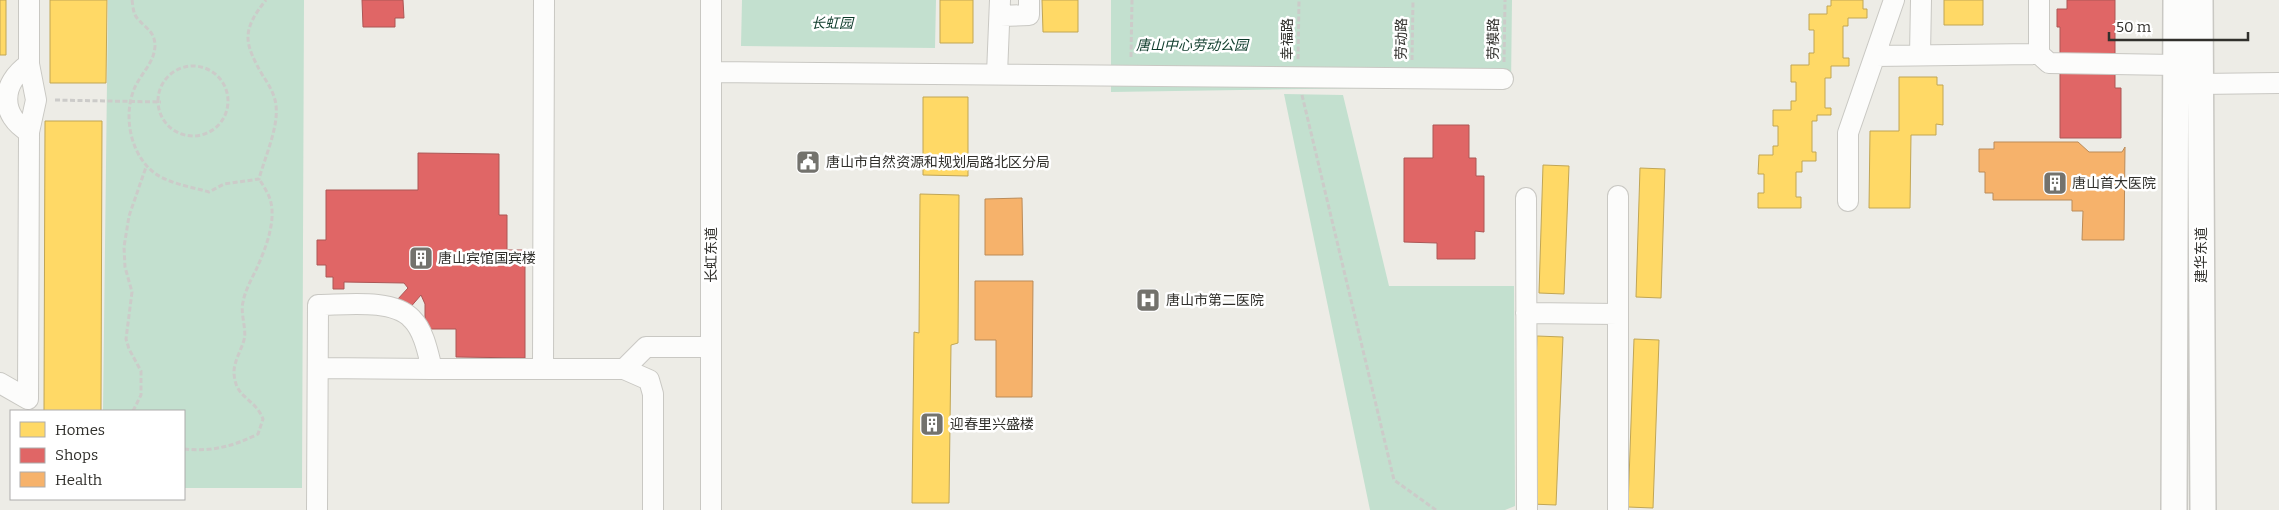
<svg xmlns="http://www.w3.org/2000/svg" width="2279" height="510" viewBox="0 0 2279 510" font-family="Bitter,'Noto Sans SC',serif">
	<rect width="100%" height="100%" fill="#edece6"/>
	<path fill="#c3e0cf" d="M 108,0 L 304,0 L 302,488 L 184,488 L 184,411 L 103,411 Z
		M 742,0 L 936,0 L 935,48 L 741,46 Z
		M 1111,0 L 1512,0 L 1511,86 L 1111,92 Z
		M 1284,94 L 1343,95 L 1389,286 L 1514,286 L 1515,506 L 1505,510 L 1370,510 Z"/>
	<path fill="#ffd966" stroke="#c1a655" d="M 0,0 L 6,0 L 6,55 L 0,55 Z
		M 50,0 L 107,0 L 106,83 L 50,83 Z
		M 940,0 L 973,0 L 973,43 L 940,43 Z
		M 1042,0 L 1078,0 L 1078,32 L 1043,32 Z
		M 1831,0 L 1863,0 L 1863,9 L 1867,9 L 1867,18 L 1848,18 L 1848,26 L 1843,26 L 1843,58 L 1849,58 L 1849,66 L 1831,66 L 1831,78 L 1825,78 L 1825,108 L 1831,108 L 1831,115 L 1817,115 L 1817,121 L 1812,121 L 1812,152 L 1816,152 L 1816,161 L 1802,161 L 1802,172 L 1796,172 L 1796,197 L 1801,197 L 1801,208 L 1758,208 L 1758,193 L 1764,193 L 1764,174 L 1758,174 L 1759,155 L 1773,155 L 1773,146 L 1778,146 L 1778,126 L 1773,126 L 1773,110 L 1791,110 L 1791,101 L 1796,101 L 1796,82 L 1791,82 L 1791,65 L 1809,65 L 1809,53 L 1814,53 L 1814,30 L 1809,30 L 1809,14 L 1827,14 L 1827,6 L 1831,6 Z
		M 1944,0 L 1983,0 L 1983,25 L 1944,25 Z
		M 1899,77 L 1937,77 L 1937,85 L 1943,85 L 1943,125 L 1936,124 L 1936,135 L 1911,135 L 1910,208 L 1869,208 L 1870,131 L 1899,131 Z
		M 923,97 L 968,97 L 968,176 L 923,175 Z
		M 45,121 L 102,121 L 101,411 L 44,411 Z
		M 1543,165 L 1569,166 L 1564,294 L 1539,293 Z
		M 1640,168 L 1665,169 L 1661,298 L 1636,297 Z
		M 920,194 L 959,195 L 958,343 L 951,345 L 949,503 L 912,503 L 914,332 L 919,333 Z
		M 1537,336 L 1563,337 L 1556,505 L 1531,504 Z
		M 1634,339 L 1659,340 L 1653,508 L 1628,507 Z"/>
	<path fill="#e06666" stroke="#ac5655" d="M 362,0 L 403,0 L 404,18 L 395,18 L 395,27 L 363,27 Z
		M 2067,0 L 2115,0 L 2115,88 L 2121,88 L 2121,138 L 2060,138 L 2060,27 L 2057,27 L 2057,9 L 2067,9 Z
		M 1433,125 L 1469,125 L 1469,158 L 1476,158 L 1476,176 L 1484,176 L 1484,232 L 1475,231 L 1475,259 L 1437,259 L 1437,243 L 1404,242 L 1404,158 L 1433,158 Z
		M 418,153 L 499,154 L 499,215 L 507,215 L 507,250 L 525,250 L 525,358 L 456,357 L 456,329 L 425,329 L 425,304 L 421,295 L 408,310 L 397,300 L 408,288 L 404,283 L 344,282 L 344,289 L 333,289 L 333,277 L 326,277 L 326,265 L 317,265 L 317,240 L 326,240 L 326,190 L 418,190 Z"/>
	<path fill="#f6b26b" stroke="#bb8b58" d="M 1994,142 L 2078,142 L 2089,152 L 2122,152 L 2125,147 L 2124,240 L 2082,240 L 2083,211 L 2072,211 L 2072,200 L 1993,200 L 1993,193 L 1985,193 L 1985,172 L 1979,172 L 1979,149 L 1994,149 Z
		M 1022,198 L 1023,255 L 985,255 L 985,199 Z
		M 975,281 L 1033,281 L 1032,397 L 996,397 L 996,340 L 975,340 Z"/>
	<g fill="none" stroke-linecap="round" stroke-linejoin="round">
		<g stroke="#c9c8c3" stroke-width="22">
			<path id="minor" d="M 2039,0 L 2039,54 L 2049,63 L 2176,65
				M 1000,16 L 1029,15 L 1029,0
				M 1920,55 L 1921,0
				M 1875,56 L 2039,54
				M 29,64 C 0,84 0,115 29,132
				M 711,72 L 1503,79
				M 997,74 L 1000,0
				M 2200,84 L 2279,83
				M 1526,198 L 1527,510
				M 1848,201 L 1848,133 L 1894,0
				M 1526,313 L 1618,314
				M 432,369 L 624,369 L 649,380 L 653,394 L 653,510
				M 543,369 L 544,0
				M 624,369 L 646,347 L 711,347
				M 0,383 L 28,399 L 29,132 L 36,100 L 29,64 L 29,0
				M 317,510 L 318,305 C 344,305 393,298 412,319 C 424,331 428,353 432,369 L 318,368
				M 711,510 L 711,0
				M 1618,510 L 1618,196"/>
		</g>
		<g stroke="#c9c8c3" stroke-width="28">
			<path id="major" d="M 2200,0 L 2203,510
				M 2174,510 L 2176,0"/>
		</g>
		<path stroke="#cccbc9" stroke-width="3" stroke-dasharray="5 2.5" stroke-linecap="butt" d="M 132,0 C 133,6 133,13 137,18 C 145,28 155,31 155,46 C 154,63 142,72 135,87 C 121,118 132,165 165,179 C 178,185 195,188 209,192 L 224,184 L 259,179 C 265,156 281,123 275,100 C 273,92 268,83 263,76 C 244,43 241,31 266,0
			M 1131,57 L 1132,0
			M 1298,59 L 1299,0
			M 1412,60 L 1413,0
			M 1504,62 L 1505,0
			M158 101a35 35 0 1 1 70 0a35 35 0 1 1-70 0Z
			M 1302,95 L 1394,480 L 1436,510
			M 55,100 L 161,102
			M 133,411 L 141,395 L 141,371 L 129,349 L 126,339 L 132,292 L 125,267 L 124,247 L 129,216 L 146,167
			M 184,449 C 212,452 234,446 258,434 L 263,419 C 256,400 238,398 235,380 C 231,365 240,354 244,340 C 247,329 240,314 243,302 C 245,291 251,280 256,270 C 265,250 277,221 270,199 C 268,193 263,185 259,179"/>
		<use href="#minor" stroke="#fcfcfb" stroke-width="20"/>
		<use href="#major" stroke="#fcfcfb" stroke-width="25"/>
	</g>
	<defs>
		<g id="civic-square" transform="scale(1.25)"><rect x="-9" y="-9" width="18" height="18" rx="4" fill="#73726d" stroke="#fff"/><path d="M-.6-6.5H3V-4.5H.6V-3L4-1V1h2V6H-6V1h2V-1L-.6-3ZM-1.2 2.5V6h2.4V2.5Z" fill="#fff"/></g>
		<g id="building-square" transform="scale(1.25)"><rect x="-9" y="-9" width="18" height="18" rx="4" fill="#73726d" stroke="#fff"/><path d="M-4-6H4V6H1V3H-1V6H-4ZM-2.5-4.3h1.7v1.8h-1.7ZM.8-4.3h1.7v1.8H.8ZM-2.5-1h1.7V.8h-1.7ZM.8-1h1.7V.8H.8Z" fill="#fff"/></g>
		<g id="hospital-square" transform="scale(1.25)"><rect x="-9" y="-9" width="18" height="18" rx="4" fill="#73726d" stroke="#fff"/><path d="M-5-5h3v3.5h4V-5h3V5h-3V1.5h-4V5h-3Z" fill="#fff"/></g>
	</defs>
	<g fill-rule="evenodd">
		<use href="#civic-square" x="808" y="162"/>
		<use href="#building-square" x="2055" y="183"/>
		<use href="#building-square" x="421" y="258"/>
		<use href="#hospital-square" x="1148" y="300"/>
		<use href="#building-square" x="932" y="424"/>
	</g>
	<g text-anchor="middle" stroke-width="5" stroke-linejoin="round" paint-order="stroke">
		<g font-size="14" font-style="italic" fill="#0c3a29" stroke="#fff">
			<text x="832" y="28">长虹园</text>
			<text x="1192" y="50">唐山中心劳动公园</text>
		</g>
		<g font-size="14" fill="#31302c" stroke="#fff">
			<text transform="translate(1287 39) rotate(-90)" y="5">幸福路</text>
			<text transform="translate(1401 39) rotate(-89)" y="5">劳动路</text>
			<text transform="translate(1493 39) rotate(-89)" y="5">劳模路</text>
			<text transform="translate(711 255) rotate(-90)" y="5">长虹东道</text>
			<text transform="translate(2201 255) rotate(-90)" y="5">建华东道</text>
		</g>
		<g font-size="14" fill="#31302c" stroke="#fff" text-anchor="start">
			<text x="826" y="167">唐山市自然资源和规划局路北区分局</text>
			<text x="2072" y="188">唐山首大医院</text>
			<text x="438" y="263">唐山宾馆国宾楼</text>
			<text x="1166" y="305">唐山市第二医院</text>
			<text x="950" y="429">迎春里兴盛楼</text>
		</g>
	</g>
	<rect x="10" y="410" width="175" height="90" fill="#ffffff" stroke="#adacab"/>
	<rect x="20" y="422" width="25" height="15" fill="#ffd966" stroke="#adacab"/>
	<text x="55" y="435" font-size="15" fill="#31302c">Homes</text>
	<rect x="20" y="448" width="25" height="15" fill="#e06666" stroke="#adacab"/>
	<text x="55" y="460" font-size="15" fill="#31302c">Shops</text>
	<rect x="20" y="472" width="25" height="15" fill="#f6b26b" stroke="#adacab"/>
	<text x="55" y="485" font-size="15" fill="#31302c">Health</text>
	<path d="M2109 32v8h139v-8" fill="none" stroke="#31302c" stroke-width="2.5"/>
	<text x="2116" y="32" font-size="15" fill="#31302c" stroke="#ffffff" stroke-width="4" paint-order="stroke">50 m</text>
</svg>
